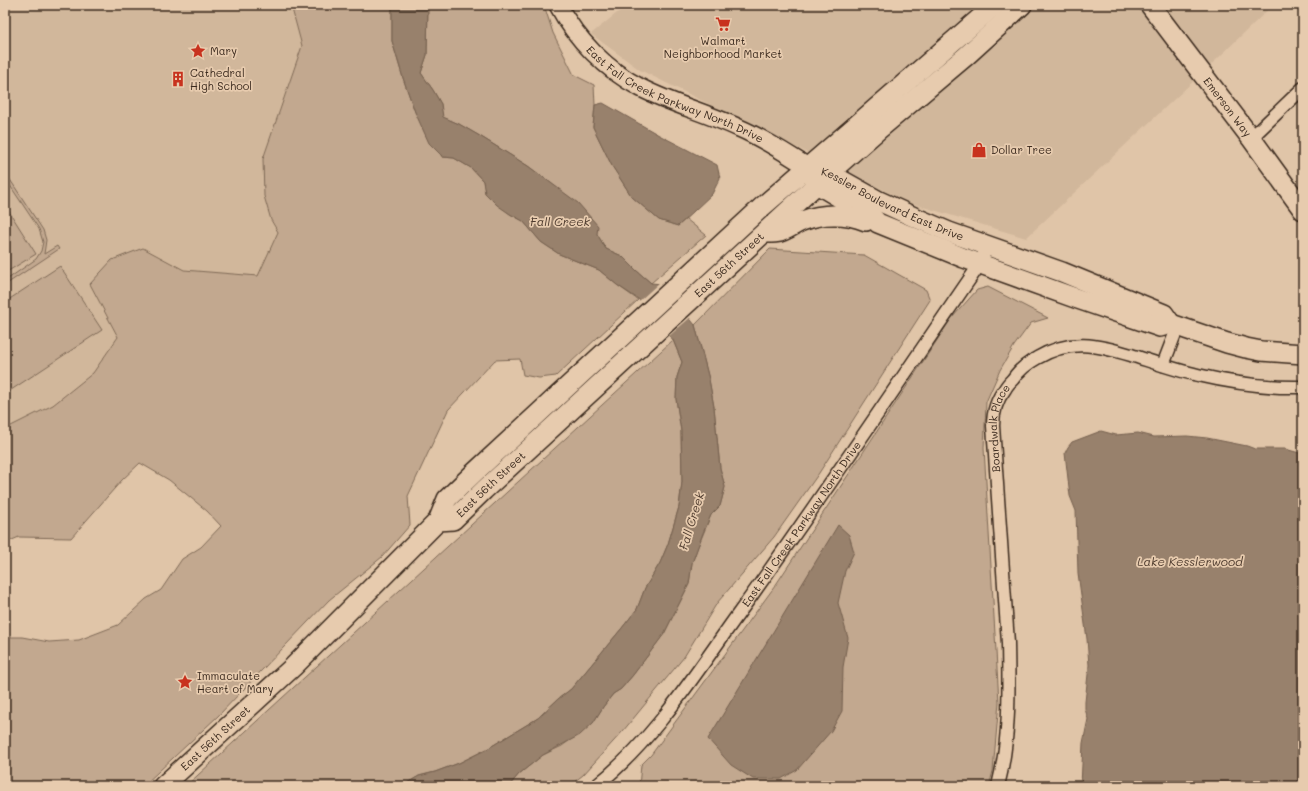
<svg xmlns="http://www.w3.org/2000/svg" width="1308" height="791" viewBox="0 0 1308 791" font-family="Mali,sans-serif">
	<rect width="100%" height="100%" fill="#e0c5a8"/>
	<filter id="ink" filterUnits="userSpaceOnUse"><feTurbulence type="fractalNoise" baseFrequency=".025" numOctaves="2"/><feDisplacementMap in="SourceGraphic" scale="8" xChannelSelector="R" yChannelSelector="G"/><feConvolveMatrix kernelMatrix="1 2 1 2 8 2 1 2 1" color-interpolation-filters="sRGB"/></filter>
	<g filter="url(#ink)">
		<path fill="#d1b79b" d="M 5,5 L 291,5 L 302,46 L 263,159 L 271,220 L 278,232 L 258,276 L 184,270 L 143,248 L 90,284 L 118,337 L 93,373 L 53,405 L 5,429 Z
			M 627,5 L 1273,5 L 1216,60 L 1026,238 L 907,202 L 640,70 L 591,34 Z"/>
		<path fill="#c2a88f" stroke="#7e6956" d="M 291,5 L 392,5 L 392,41 L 403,78 L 415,112 L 442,157 L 454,158 L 471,168 L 483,181 L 485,193 L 510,214 L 523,221 L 541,242 L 559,254 L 599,270 L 617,285 L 638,300 L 556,376 L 539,378 L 523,375 L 520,359 L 495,360 L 448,410 L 408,496 L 410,525 L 382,557 L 329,600 L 218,716 L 143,786 L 5,786 L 5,637 L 22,637 L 49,642 L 79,640 L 118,625 L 146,599 L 161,590 L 182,559 L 201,547 L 221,526 L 207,511 L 169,480 L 140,463 L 122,480 L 71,538 L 19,537 L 5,543 L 5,429 L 53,405 L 93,373 L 118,337 L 90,284 L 112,260 L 143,248 L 184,270 L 258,276 L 278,232 L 271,220 L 264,196 L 263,159 L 302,46 Z
			M 428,5 L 544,5 L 553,33 L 574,75 L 594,85 L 595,105 L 593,127 L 612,166 L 632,197 L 659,220 L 678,226 L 686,219 L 706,235 L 651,283 L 637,271 L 622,256 L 606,249 L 597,234 L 552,184 L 528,166 L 478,135 L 459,124 L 442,117 L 441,104 L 433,90 L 421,73 L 427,55 Z
			M 5,172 L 43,230 L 46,240 L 44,254 L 57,246 L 59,249 L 5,285 L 5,281 L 36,259 L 41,251 L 43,242 L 39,229 L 5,178 Z
			M 5,205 L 36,254 L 5,273 Z
			M 770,249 L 864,255 L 926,290 L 930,300 L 819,473 L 774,537 L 717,603 L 684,657 L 623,731 L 583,775 L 569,786 L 509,786 L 519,774 L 543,755 L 562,746 L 593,723 L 603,707 L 613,694 L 621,689 L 633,675 L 664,634 L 689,584 L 692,563 L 697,549 L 711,515 L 720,506 L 725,487 L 720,468 L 714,407 L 709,380 L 695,325 Z
			M 60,266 L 102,330 L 5,394 L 5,302 Z
			M 988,287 L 1048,318 L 1031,323 L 1014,346 L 1000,370 L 986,402 L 984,448 L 999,702 L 993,771 L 989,786 L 639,786 L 641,765 L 651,755 L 775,586 L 951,319 L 977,290 Z
			M 673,340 L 682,362 L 677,377 L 676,399 L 681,431 L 682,482 L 679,507 L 668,544 L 660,563 L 645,588 L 637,609 L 622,628 L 571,689 L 558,699 L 538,718 L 487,749 L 459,763 L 435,772 L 419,776 L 402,786 L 186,786 Z"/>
		<path fill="#98816c" stroke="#735e4d" d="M 392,5 L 428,5 L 427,55 L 421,73 L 433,90 L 441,104 L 443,117 L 459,124 L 478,135 L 528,166 L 578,203 L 598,226 L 597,234 L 606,249 L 622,256 L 637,271 L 651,283 L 662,284 L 695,325 L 709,379 L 714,407 L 720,468 L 725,487 L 720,506 L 711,515 L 703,533 L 692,563 L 689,584 L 664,634 L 633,675 L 621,689 L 613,694 L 603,707 L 593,723 L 580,735 L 543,755 L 519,774 L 509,786 L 402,786 L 419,776 L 435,772 L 459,763 L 487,749 L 538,718 L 558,699 L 571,689 L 622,628 L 637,609 L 645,588 L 660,563 L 668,544 L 679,507 L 682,482 L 681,431 L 676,399 L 677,377 L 682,362 L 673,340 L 644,303 L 617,285 L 599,270 L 559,254 L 541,242 L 523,221 L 510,214 L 497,205 L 485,193 L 483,181 L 471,168 L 454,158 L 443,157 L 429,143 L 415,112 L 403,78 L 392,41 Z
			M 603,103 L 659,135 L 717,165 L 720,178 L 712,194 L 678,226 L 659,220 L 632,197 L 612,166 L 593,127 L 595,105 Z
			M 1101,431 L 1116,435 L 1138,433 L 1154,437 L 1187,436 L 1207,438 L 1247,446 L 1255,449 L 1285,449 L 1303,454 L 1303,786 L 1081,786 L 1083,743 L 1088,719 L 1085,709 L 1085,702 L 1089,665 L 1087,639 L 1078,573 L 1076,511 L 1070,496 L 1065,453 L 1068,447 L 1072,442 Z
			M 838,525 L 849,535 L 854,552 L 845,571 L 838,603 L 848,638 L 843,667 L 842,711 L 831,731 L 797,770 L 781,779 L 753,779 L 731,765 L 708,739 Z"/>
		<path fill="#e0c5a8" d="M 660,282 L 663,282 L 691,317 L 668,337 L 642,305 L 638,302 Z"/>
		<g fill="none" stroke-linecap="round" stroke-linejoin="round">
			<g stroke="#3b2a1e" stroke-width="15">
				<g id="street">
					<path d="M 1251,138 L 1303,88"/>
					<path d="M 1163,365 L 1178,326"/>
					<path id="s1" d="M 596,786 C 655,739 695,674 739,613 C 822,498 900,380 980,264 L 987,246"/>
					<path id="s2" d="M 998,786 C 1010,739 1009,691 1008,643 L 993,426 C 993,413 997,399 1005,389 C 1007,385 1010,382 1013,379 C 1019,370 1028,363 1037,358 C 1071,338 1096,345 1131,355 C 1153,362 1175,370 1198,375 C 1232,383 1267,388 1303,387"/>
				</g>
			</g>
			<g stroke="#3b2a1e" stroke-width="20">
				<g id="secondary">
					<path id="s3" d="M 558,5 C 576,39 606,70 641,88 C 672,104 707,113 739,128 C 763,138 785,153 808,167"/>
				</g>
			</g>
			<g stroke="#3b2a1e" stroke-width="22">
				<g id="primary">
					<path id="s4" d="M 1150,5 L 1251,138 L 1303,210"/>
					<path id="s5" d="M 817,170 L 829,173 L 879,201 L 914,217 L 949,232 L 1062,272 L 1164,314 L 1171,324"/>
					<path d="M 811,173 L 817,184 L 872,217 L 878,223 L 964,258 L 1075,298 L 1160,327 L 1171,324 L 1227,343 L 1246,348 L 1261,351 L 1303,354"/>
					<path d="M 767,233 C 771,233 776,233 780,232 C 787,230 795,224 802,221 C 822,213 847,213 866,221"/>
					<path id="s6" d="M 438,521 L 453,520 L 484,490 L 829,173 L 878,130 L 966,56 L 1022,5"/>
					<path id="s7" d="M 163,786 L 293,667 L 438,521 L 447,499 L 474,473 L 762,207 L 995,5"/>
				</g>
			</g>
			<use href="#street" stroke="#e7cbae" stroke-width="12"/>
			<use href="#secondary" stroke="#e7cbae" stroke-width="17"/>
			<use href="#primary" stroke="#e7cbae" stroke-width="19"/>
		</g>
	</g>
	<defs>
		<g id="supermarket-bare" transform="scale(1.2)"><path d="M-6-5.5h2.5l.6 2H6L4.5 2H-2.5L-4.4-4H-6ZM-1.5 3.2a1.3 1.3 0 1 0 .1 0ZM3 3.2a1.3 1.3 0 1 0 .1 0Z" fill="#c8321e" stroke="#e7cbae" stroke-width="2.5" paint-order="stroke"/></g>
		<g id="sight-bare" transform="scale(1.2)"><path d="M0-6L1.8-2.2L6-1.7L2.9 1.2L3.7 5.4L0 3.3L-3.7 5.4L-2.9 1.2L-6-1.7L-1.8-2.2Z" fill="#c8321e" stroke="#e7cbae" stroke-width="2.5" paint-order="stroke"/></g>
		<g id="building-bare" transform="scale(1.2)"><path d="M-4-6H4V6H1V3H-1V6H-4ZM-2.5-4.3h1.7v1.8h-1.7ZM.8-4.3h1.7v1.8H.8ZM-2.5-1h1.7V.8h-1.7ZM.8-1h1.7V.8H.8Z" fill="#c8321e" stroke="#e7cbae" stroke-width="2.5" paint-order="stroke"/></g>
		<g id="shop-bare" transform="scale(1.2)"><path d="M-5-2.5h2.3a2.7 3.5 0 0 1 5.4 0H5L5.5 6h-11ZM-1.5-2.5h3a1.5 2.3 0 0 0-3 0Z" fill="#c8321e" stroke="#e7cbae" stroke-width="2.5" paint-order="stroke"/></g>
	</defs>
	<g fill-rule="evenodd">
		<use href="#supermarket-bare" x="723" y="24"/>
		<use href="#sight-bare" x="198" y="51"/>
		<use href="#building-bare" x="178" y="79"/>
		<use href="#shop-bare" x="979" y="150"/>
		<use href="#sight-bare" x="185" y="682"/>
	</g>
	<g text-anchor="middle" stroke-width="3.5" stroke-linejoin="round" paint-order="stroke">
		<g font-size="11" fill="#3b2a1e" stroke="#e7cbae" text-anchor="start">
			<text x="723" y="45" text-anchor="middle">Walmart<tspan x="723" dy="13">Neighborhood Market</tspan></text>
			<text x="210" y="55">Mary</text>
			<text x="190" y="77">Cathedral<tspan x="190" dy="13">High School</tspan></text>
			<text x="991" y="154">Dollar Tree</text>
			<text x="197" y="680">Immaculate<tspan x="197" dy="13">Heart of Mary</tspan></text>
		</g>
		<g font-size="11" fill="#3b2a1e" stroke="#e7cbae">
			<text dy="4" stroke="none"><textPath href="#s3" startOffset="152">East Fall Creek Parkway North Drive</textPath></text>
			<text dy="4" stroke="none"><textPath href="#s4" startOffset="128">Emerson Way</textPath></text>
			<text dy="4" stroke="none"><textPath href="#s5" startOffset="83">Kessler Boulevard East Drive</textPath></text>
			<text dy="4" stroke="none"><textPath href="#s6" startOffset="391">East 56th Street</textPath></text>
			<text dy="4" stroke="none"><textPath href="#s2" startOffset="360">Boardwalk Place</textPath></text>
			<text dy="4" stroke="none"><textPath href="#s6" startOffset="67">East 56th Street</textPath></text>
			<text dy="4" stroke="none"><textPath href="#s1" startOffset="334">East Fall Creek Parkway North Drive</textPath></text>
			<text dy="4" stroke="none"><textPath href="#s7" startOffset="71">East 56th Street</textPath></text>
		</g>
		<g font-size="12" font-style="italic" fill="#4e3b2e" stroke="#e7cbae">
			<text x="560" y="226">Fall Creek</text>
			<text transform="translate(692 521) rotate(-73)" y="4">Fall Creek</text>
			<text x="1190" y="566">Lake Kesslerwood</text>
		</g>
	</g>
	<rect width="1308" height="791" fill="none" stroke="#e7cbae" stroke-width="20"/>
	<rect x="10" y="10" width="1288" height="771" fill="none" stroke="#3b2a1e" stroke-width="1.5" filter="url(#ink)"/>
</svg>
